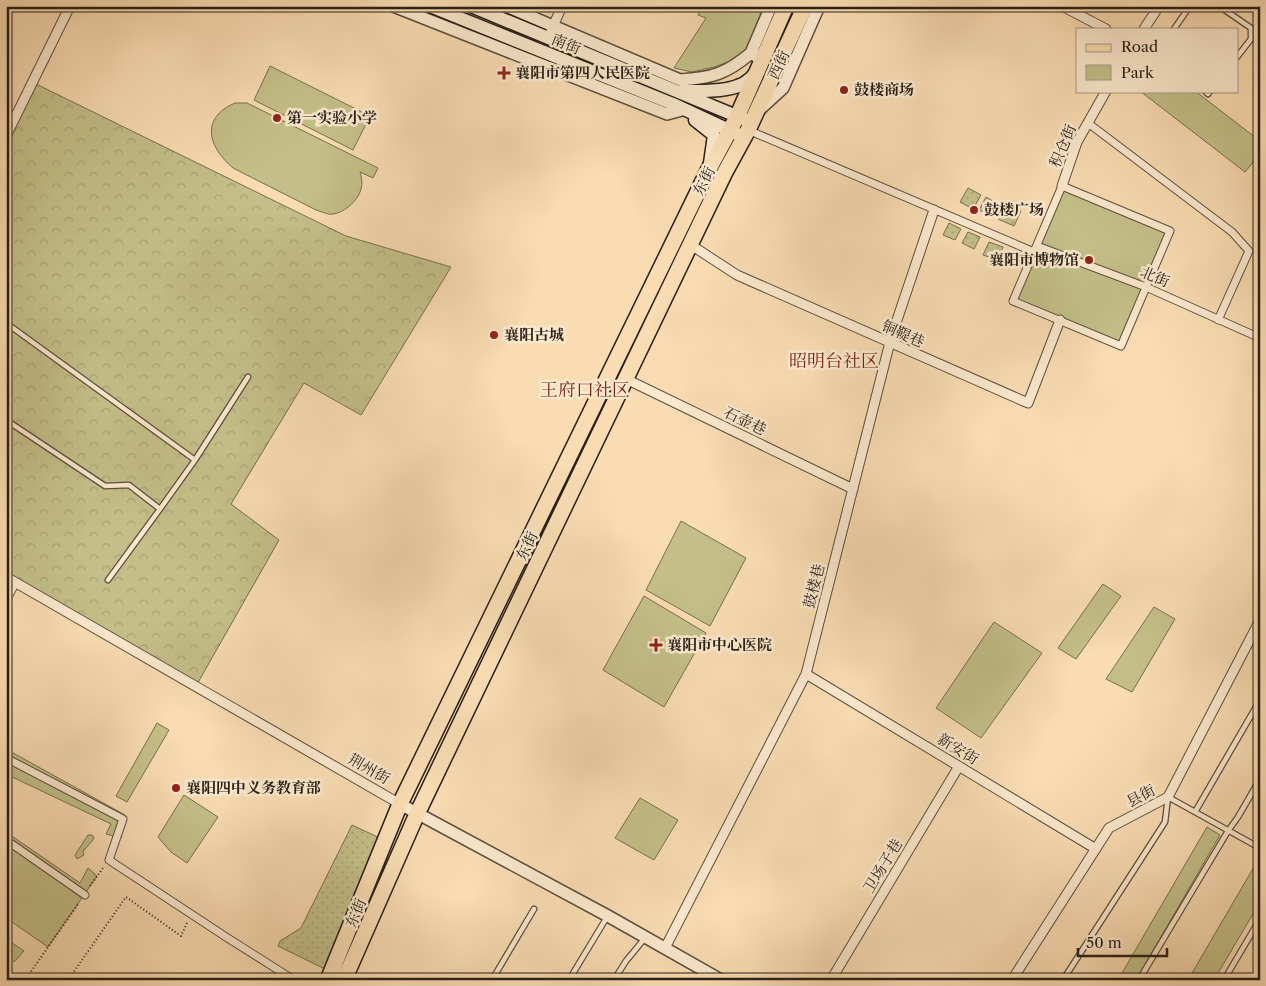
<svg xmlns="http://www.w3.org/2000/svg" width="1266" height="986" viewBox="0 0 1266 986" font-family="'Libre Caslon Text','Noto Serif SC',serif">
	<defs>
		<pattern id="forest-crowns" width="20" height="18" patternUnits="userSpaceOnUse" patternTransform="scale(1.25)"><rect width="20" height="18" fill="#c4bf88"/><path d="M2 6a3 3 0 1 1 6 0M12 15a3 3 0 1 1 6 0" fill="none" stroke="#a8a475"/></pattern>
		<pattern id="garden-dots" width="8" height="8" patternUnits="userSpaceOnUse" patternTransform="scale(1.25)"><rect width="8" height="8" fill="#c4bf88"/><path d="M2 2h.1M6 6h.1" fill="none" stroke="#a8a475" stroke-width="1.8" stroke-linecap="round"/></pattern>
	</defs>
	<rect width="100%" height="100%" fill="#f9dcb2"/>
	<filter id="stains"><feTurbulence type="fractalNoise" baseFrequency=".004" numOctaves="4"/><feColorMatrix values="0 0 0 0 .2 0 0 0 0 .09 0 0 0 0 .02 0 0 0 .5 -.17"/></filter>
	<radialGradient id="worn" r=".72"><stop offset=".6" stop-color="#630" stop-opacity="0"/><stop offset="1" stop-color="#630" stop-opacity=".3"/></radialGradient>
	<path fill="#c4bf88" stroke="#766f4f" d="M 702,6 L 745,6 L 762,14 L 749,49 L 728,62 L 714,67 L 692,72 L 674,68 L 706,18 L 698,15 Z
		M 270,66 L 370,116 L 353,150 L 254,100 Z
		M 1140,91 L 1195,91 L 1260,141 L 1260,154 L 1245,172 Z
		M 235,103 L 247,103 L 378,168 L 373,178 L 360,172 C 362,179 363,185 360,192 C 356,203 340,216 328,214 C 324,213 320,211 316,210 L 233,168 C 208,147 200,118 235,103 Z
		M 1062,186 L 1170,231 L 1121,346 L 1013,301 Z
		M 681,521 L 746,558 L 710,626 L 646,590 Z
		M 1103,584 L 1121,596 L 1076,659 L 1058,648 Z
		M 644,596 L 706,633 L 664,707 L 603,670 Z
		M 1154,607 L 1175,619 L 1132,692 L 1106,679 Z
		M 994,622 L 1042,653 L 981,738 L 936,708 Z
		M 157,723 L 169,730 L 127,802 L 116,796 Z
		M 6,749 L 125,815 L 121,838 L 106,834 L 111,824 L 6,774 Z
		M 184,795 L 218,817 L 187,863 L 171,852 L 158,837 Z
		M 640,798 L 678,820 L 654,860 L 615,838 Z
		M 1207,827 L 1220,835 L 1136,980 L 1118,980 Z
		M 6,832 L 80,883 L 88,868 L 97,876 L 48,947 L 6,918 Z
		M 88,835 L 92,835 L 94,838 C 92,843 86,846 83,852 L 84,855 L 77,859 L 75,855 Z
		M 1258,860 L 1260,861 L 1260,902 L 1214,980 L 1188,980 Z
		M 6,939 L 24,951 L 14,962 L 6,957 Z"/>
	<path fill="url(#forest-crowns)" stroke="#766f4f" d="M 32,82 L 346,236 L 451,267 L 361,415 L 304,383 L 231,504 L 279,540 L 196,686 L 6,577 L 6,137 Z"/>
	<path fill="url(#garden-dots)" stroke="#766f4f" d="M 968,188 L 981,195 L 973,209 L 960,202 Z
		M 986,197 L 998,204 L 991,216 L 979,210 Z
		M 1005,204 L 1021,211 L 1014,226 L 998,219 Z
		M 949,223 L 961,229 L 955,240 L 943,235 Z
		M 968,232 L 980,237 L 974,249 L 962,243 Z
		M 989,242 L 1003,247 L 997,260 L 983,255 Z
		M 352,825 L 386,841 L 331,972 L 278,946 L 280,941 L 301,928 Z"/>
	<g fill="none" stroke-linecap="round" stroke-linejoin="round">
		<g stroke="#5c4e3d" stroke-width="7">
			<path id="service" d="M 1219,6 L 1251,28 L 1251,39 L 1237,57
				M 1174,29 L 1190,6
				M 1205,91 L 1208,94 L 1210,91
				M 6,323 L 195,460 L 160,509 L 129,485 L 105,486 L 6,420
				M 195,460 L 248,377
				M 108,580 L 160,509
				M 1195,812 L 1260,700
				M 492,980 L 534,909
				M 569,980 L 607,917
				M 614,980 L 626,961 L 645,938
				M 1063,980 L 1165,822 L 1168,797 L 1260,848
				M 1139,980 L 1228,831 L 1238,817 L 1260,779
				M 1224,980 L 1260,919"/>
		</g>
		<g stroke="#5c4e3d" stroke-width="9">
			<path id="pedestrian" d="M 1088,123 L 1232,232 L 1249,251 L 1218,320
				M 748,130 L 1034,252
				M 1062,186 L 1170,231 L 1121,346 L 1013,301 Z
				M 1037,246 L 1146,287 L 1260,338
				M 6,601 L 16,582
				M 6,758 L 123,819 L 109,860 L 226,937 L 294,980
				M 6,840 L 85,895"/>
		</g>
		<g stroke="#5c4e3d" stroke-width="11">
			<path id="minor" d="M 1062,6 L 1106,29
				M 1144,29 L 1159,6
				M 551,31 L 562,6
				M 6,136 L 70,6
				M 1062,186 L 1077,142 L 1106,91
				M 691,245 L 737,275 L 1028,403 L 1060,320
				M 626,379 L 853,489
				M 6,577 L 400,804
				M 806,674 L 1096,849
				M 665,948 L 806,674 L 891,338 L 934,210
				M 831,980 L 959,766
				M 1012,980 L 1109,828 L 1168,797 L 1260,620"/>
		</g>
		<g stroke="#5c4e3d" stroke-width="14">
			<path id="tertiary" d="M 393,6 L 667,114 L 682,110
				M 506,6 L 680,80 C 712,78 726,74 751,53
				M 757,57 L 751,53 L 771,6
				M 759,110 L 783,88 L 819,6
				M 400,804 L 608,916 L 721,980"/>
		</g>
		<g stroke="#281f16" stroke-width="15">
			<path id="secondary" d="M 430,6 L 673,104 L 744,137
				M 471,6 L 746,120
				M 681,91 C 703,91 742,94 755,73
				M 695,120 L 714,135 L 710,163"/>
		</g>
		<g stroke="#281f16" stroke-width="18">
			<path id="primary" d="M 328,980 L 400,804 L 709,169 L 737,117 L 786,6
				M 344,980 L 417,814 L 724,174 L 748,130 L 805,6"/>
		</g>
		<path stroke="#281f16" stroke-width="2" stroke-dasharray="1 2.5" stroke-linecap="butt" d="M 90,886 L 103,868
			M 25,980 L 79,903
			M 68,980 L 126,897 L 181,936 L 187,923"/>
		<use href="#service" stroke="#fbe8cd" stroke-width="4.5"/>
		<use href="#pedestrian" stroke="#fbe8cd" stroke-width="7"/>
		<use href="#minor" stroke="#fbe8cd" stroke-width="9"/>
		<use href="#tertiary" stroke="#fbe8cd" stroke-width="11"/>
		<use href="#secondary" stroke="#fbe8cd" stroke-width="12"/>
		<use href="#primary" stroke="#f9dcb2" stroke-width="15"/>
	</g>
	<g fill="#8f2418" stroke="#fbe8cd" stroke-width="2">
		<path d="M501.5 65.5h5v5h5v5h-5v5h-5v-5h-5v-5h5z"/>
		<circle cx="844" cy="90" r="5"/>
		<circle cx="277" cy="118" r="5"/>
		<circle cx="974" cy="210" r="5"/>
		<circle cx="1089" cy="260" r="5"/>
		<circle cx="494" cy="335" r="5"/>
		<path d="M653.5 637.5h5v5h5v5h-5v5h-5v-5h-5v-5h5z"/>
		<circle cx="176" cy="788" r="5"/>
	</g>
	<g text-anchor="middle" stroke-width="5" stroke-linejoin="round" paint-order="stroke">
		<g font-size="15" fill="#281f16" stroke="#fbe8cd">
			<text transform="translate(566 44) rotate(22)" y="5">南街</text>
			<text transform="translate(779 65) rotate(-65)" y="5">西街</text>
			<text transform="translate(1063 146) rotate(-67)" y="5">积仓街</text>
			<text transform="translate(704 181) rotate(-63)" y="5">东街</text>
			<text transform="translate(1155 277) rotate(23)" y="5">北街</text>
			<text transform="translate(903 334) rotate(24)" y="5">铜鞮巷</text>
			<text transform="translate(745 421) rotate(26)" y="5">石壶巷</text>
			<text transform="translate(527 546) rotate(-64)" y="5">东街</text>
			<text transform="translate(814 586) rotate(-76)" y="5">鼓楼巷</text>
			<text transform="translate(958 749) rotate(31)" y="5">新安街</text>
			<text transform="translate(369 769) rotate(30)" y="5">荆州街</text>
			<text transform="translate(1141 796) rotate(-28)" y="5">县街</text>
			<text transform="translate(883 866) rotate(-59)" y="5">卫场子巷</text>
			<text transform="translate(356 913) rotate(-67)" y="5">东街</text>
		</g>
		<g font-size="15" font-weight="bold" fill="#281f16" stroke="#fbe8cd" text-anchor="start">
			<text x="515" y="78">襄阳市第四人民医院</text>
			<text x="854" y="95">鼓楼商场</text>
			<text x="287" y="123">第一实验小学</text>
			<text x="984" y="215">鼓楼广场</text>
			<text x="1079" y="265" text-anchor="end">襄阳市博物馆</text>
			<text x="504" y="340">襄阳古城</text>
			<text x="667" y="650">襄阳市中心医院</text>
			<text x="186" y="793">襄阳四中义务教育部</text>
		</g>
		<g font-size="18" fill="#7a1f14" stroke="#fbe8cd">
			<text x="834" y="367">昭明台社区</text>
			<text x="585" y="396">王府口社区</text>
		</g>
	</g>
	<rect width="1266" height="986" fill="none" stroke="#f9dcb2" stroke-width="25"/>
	<rect x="8" y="8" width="1251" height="971" fill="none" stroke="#281f16" stroke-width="2.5"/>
	<rect x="12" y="12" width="1241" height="961" fill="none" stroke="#281f16"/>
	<rect x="1076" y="28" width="162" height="65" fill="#fbe8cd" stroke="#a79884"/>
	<rect x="1086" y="44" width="25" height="8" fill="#f9dcb2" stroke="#a79884"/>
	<text x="1121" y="52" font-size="15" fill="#281f16">Road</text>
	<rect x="1086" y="65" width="25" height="15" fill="#c4bf88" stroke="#a79884"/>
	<text x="1121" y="78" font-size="15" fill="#281f16">Park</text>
	<path d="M1078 948v8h89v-8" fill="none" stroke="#281f16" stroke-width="2.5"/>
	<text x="1086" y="948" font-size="15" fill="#281f16" stroke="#fbe8cd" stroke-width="4" paint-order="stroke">50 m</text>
	<rect width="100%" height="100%" filter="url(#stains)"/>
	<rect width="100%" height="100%" fill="url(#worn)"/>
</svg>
